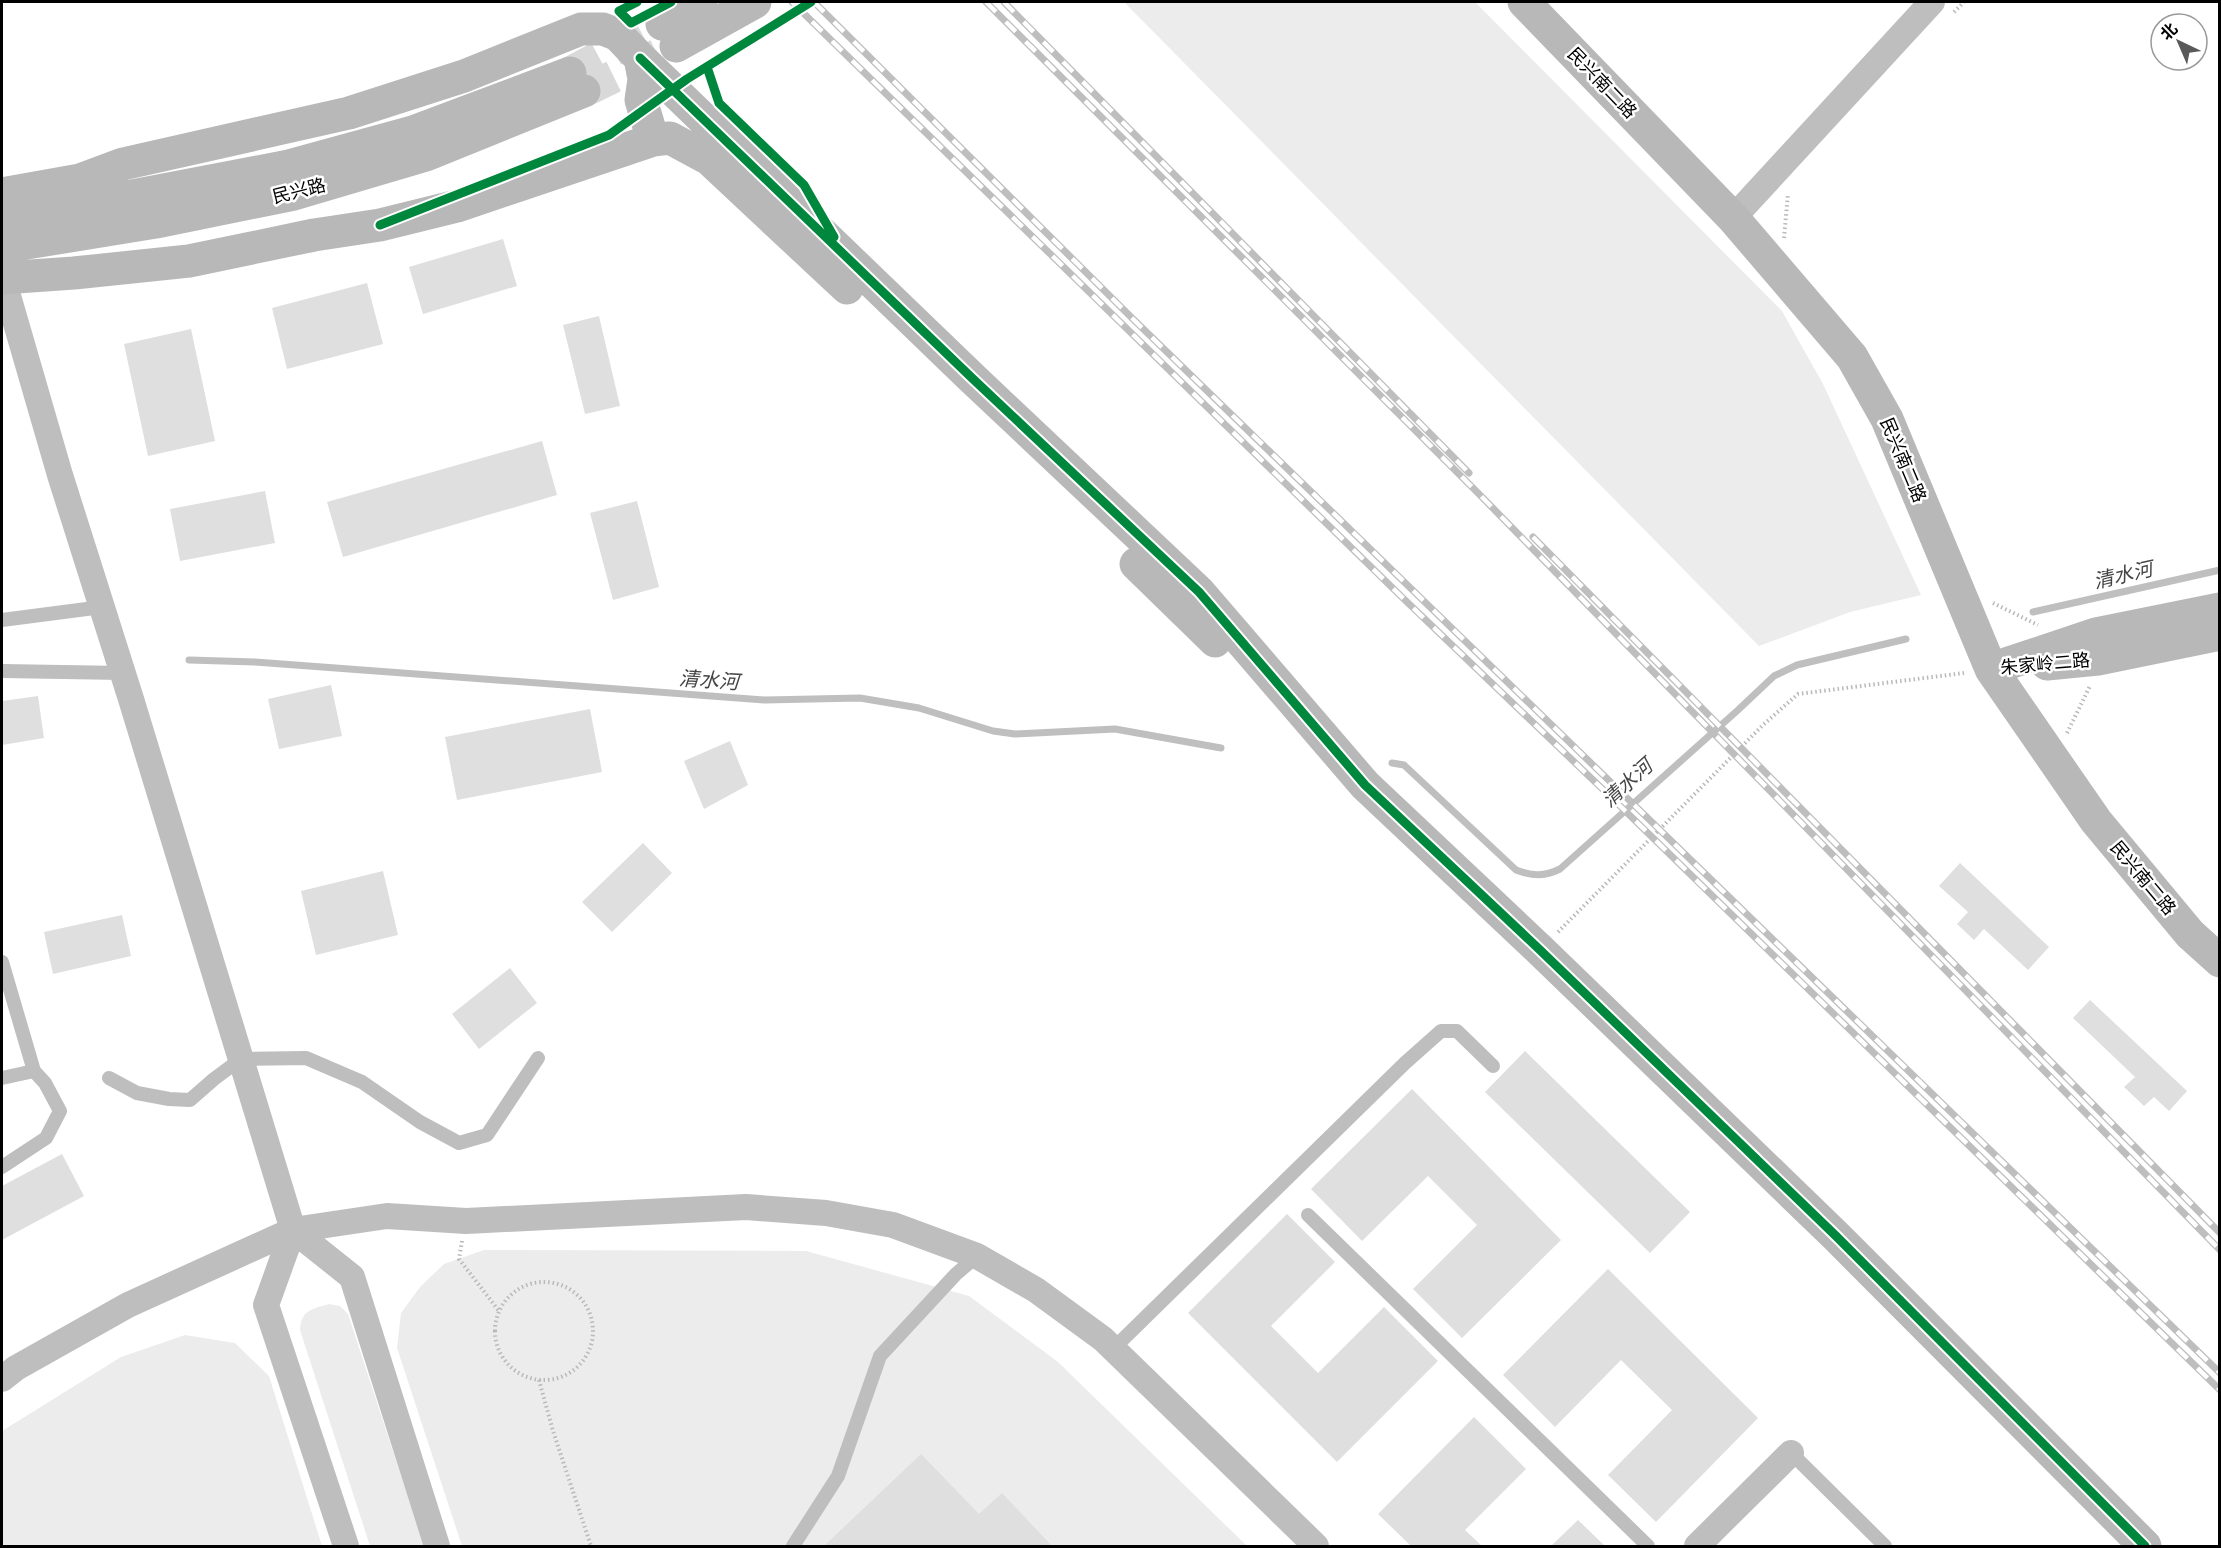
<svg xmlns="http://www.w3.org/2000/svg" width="2221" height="1548" viewBox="0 0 2221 1548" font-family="Lato,'Noto Sans SC',sans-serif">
	<rect width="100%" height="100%" fill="#fff"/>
	<path fill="#ececec" d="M 1124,2 L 1475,2 L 1782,311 L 1823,384 L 1921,595 L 1850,612 L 1759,646 Z
		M 484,1250 L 806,1251 L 969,1296 L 1058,1362 L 1247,1546 L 462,1546 L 397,1348 L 401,1313 L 420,1287 L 444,1264 Z
		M 329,1304 L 340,1306 L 348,1314 L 424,1546 L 370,1546 L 300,1330 C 301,1310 312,1309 329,1304 Z
		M 185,1335 L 235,1343 L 269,1376 L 322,1546 L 2,1546 L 2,1431 L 121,1357 Z"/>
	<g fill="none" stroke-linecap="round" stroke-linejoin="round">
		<path stroke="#bfbfbf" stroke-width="7" d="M 2033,612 L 2220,570
			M 189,660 L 255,662 L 765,700 L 860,698 L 919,708 L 993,731 L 1015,734 L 1115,729 L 1221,748
			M 1392,763 L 1404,765 L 1516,870 C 1532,876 1544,877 1560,869 L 1738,710 L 1774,676 L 1797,665 L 1906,639"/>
	</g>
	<path fill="#dfdfdf" d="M 503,239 L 517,286 L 423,314 L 409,267 Z
		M 367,283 L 383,344 L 287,369 L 272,308 Z
		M 599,316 L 620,406 L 585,414 L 563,325 Z
		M 191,329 L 215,441 L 148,456 L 124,344 Z
		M 542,441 L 557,495 L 343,557 L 327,502 Z
		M 265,491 L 275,543 L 180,561 L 170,509 Z
		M 637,501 L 659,587 L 613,600 L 590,513 Z
		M 331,685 L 342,736 L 279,749 L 268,699 Z
		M 38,696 L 44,738 L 2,745 L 2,701 Z
		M 590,709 L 602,772 L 457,800 L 445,737 Z
		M 730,741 L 748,785 L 704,809 L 684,761 Z
		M 643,843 L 672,873 L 612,932 L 582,902 Z
		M 1960,863 L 2049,947 L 2028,970 L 1984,929 L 1974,940 L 1957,924 L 1968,912 L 1939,886 Z
		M 383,871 L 398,935 L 316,955 L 301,891 Z
		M 122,915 L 131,956 L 53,974 L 44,932 Z
		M 510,968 L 537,1003 L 479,1049 L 452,1014 Z
		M 2090,1000 L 2187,1091 L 2169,1111 L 2154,1097 L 2144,1106 L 2124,1087 L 2135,1077 L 2073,1018 Z
		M 1525,1051 L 1690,1212 L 1650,1253 L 1485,1092 Z
		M 1412,1089 L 1561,1240 L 1462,1338 L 1413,1289 L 1477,1225 L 1428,1176 L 1362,1241 L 1311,1189 Z
		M 62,1154 L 84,1196 L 2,1240 L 2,1186 Z
		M 1287,1214 L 1335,1262 L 1271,1326 L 1318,1373 L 1384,1307 L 1438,1361 L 1337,1462 L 1188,1313 Z
		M 1608,1269 L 1758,1418 L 1656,1522 L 1608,1475 L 1672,1410 L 1621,1360 L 1555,1427 L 1503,1375 Z
		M 1474,1417 L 1526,1469 L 1465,1530 L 1482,1546 L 1411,1546 L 1378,1514 Z
		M 921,1454 L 979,1514 L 1002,1493 L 1052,1546 L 824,1546 Z
		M 1578,1520 L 1605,1546 L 1551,1546 Z"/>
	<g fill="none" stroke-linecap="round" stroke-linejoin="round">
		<path stroke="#d9d9d9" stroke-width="33" stroke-dasharray="33 16" stroke-linecap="butt" d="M 570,73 L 662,24
			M 584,91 L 666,51"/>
		<path stroke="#b9b9b9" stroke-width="4" stroke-dasharray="1.5 3" stroke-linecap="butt" d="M 1954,12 L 1964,2
			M 1784,238 L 1788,194
			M 1993,603 L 2038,625
			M 2067,733 L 2090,686
			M 1558,932 L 1763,725 L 1798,694 L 1964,673
			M 462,1241 L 459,1259 L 499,1311
			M495 1331a49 49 0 1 1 98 0a49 49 0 1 1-98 0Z
			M 539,1380 L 553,1431 L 591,1546"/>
		<path stroke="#bebebe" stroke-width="14" d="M 2,620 L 102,607
			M 2,671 L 123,673
			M 2,962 L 34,1071 L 45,1083 L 60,1111 L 46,1138 L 2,1167
			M 2,1078 L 34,1071
			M 109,1078 L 137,1093 L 169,1099 L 190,1100 L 214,1079 L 241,1059 L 306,1058 L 362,1082 L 420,1122 L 459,1143 L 487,1135 L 538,1058
			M 1308,1215 L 1648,1546
			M 1113,1349 L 1405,1063 L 1441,1031 L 1457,1031 L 1493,1066
			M 1791,1453 L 1885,1546
			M 793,1546 L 838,1476 L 880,1356 L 956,1274 L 977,1256"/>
		<path stroke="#bebebe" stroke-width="26" d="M 1733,218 L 1932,2
			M 2,275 L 60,475 L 131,699 L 293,1230 L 352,1277 L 437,1546
			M 293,1230 L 266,1305 L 346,1546
			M 2,1379 L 16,1368 L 128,1305 L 293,1230 L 387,1216 L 466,1221 L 746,1207 L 826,1213 L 893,1225 L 977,1256 L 1036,1290 L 1103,1339 L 1316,1546
			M 1697,1546 L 1791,1453"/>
		<path stroke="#b8b8b8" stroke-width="33" d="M 1524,2 L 1733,218 L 1852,357 L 1887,419 L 1991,669 L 2096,821 L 2190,934 L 2220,961
			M 662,24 L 701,2
			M 676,46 L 755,2
			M 640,58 L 972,378 L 1199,592 L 1365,785 L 1540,950 L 1836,1236 L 2145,1546
			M 653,140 L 670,138 L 709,159 L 847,288
			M 2,194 L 80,180 L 123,164 L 349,113 L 464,76 L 581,29 L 603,29 L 618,35 L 640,58 L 644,79 L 641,100 L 653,140 L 457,206 L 380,225 L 314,235 L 189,261 L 74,273 L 2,278
			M 2,221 L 289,166 L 413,132 L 570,73
			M 2,247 L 156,222 L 294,194 L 426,155 L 584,91
			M 1136,564 L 1215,641
			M 2047,664 L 2098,659 L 2220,634
			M 1991,669 L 2096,634 L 2220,609"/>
		<g stroke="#bebebe" stroke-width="7">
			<path id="rail" d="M 792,2 L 1407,602 L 1614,800 L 2220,1390
				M 814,2 L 1132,318 L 2220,1373
				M 986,2 L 1480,495 L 2220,1250
				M 1004,2 L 1469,473
				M 1533,537 L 2220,1233"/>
		</g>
		<use href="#rail" stroke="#fff" stroke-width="4.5" stroke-dasharray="14" stroke-linecap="butt"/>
		<g stroke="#fff" stroke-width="13">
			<path id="cycleway" d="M 637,2 L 619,11 L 631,23 L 671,2
				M 640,58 L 972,378 L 1199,592 L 1365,785 L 1540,950 L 1836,1236 L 2145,1546
				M 707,67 L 719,103 L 804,185 L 834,237
				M 380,225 L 609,135 L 687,79 L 811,2"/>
		</g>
		<use href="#cycleway" stroke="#00873e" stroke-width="9"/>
	</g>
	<g text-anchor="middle" stroke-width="5" stroke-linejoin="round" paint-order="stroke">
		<g font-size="18" fill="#000" stroke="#fff">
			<text transform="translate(1602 83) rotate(46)" y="6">民兴南二路</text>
			<text transform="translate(299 191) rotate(-14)" y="6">民兴路</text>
			<text transform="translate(1903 460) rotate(67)" y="6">民兴南二路</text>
			<text transform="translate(2045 664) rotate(-5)" y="6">朱家岭二路</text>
			<text transform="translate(2143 878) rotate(50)" y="6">民兴南二路</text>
		</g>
		<g font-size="20" font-style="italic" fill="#444" stroke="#fff">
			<text transform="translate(2123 575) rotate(-13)" y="7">清水河</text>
			<text transform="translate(709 680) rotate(4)" y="7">清水河</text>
			<text transform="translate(1627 783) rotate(-42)" y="7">清水河</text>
		</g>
	</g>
	<rect width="2221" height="1548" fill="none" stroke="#000000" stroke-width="6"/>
	<g transform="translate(2179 42) rotate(316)"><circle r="28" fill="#ffffff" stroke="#999999" stroke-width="1.5"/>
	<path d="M0-4.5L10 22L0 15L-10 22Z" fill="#595959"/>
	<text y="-9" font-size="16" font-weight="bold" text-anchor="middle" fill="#000000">北</text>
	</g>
</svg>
